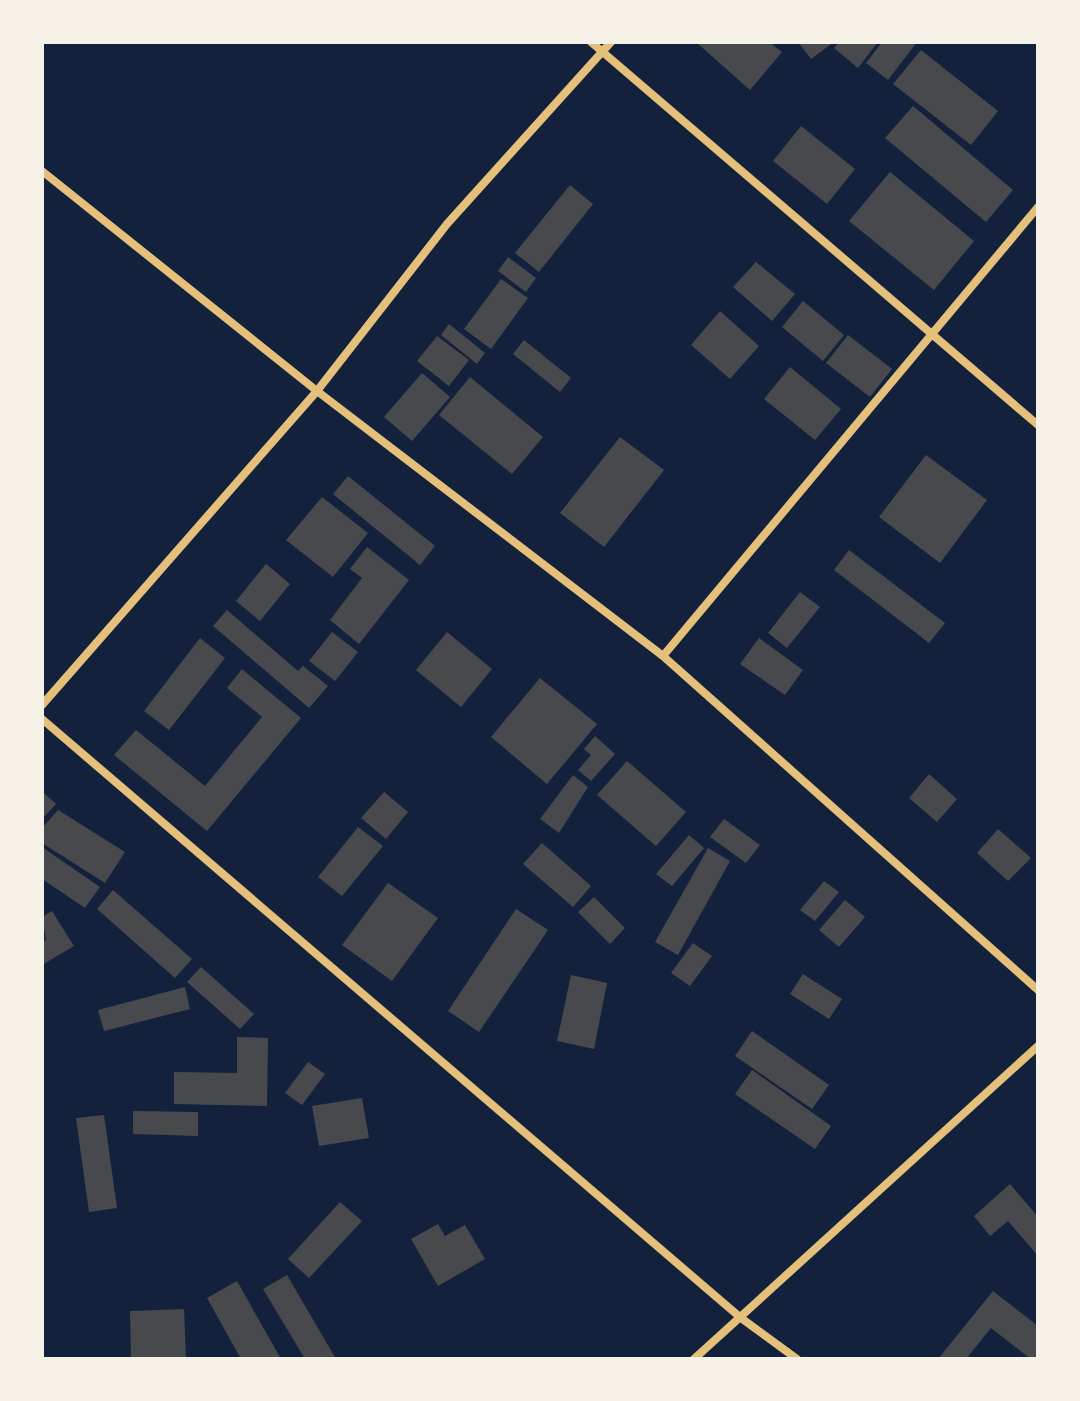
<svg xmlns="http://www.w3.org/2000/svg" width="1080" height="1401" viewBox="0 0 1080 1401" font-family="'Source Sans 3',sans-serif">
	<rect width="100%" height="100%" fill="#14213d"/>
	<path fill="#48494c" d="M 696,42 L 769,42 L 782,52 L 750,90 Z
		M 798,42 L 834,42 L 811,59 Z
		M 839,42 L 878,42 L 858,68 L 834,48 Z
		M 882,42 L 917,42 L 888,80 L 866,63 Z
		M 921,50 L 998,111 L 971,145 L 893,84 Z
		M 913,106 L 1013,190 L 986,222 L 885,138 Z
		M 801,126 L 855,169 L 827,204 L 773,161 Z
		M 890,172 L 974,241 L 934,290 L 849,221 Z
		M 570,185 L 593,204 L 539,272 L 515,253 Z
		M 508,257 L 536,278 L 526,292 L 498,271 Z
		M 756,262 L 795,294 L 772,321 L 733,287 Z
		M 501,279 L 528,298 L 491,349 L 464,329 Z
		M 803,301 L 844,335 L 823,361 L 782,327 Z
		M 720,311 L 759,346 L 730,379 L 691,345 Z
		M 449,324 L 485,353 L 477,364 L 441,335 Z
		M 848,335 L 892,369 L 870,397 L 826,363 Z
		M 437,336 L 469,360 L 449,386 L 417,361 Z
		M 524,340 L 571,378 L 560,392 L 513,354 Z
		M 790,367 L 841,409 L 815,440 L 764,399 Z
		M 422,373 L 450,397 L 412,441 L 384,417 Z
		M 470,377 L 543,437 L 512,474 L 439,415 Z
		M 620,437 L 664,470 L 604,547 L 560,513 Z
		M 926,455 L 987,500 L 940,563 L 879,517 Z
		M 348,476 L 435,546 L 420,565 L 333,494 Z
		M 322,497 L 368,533 L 333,577 L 286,540 Z
		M 367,547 L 409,580 L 359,644 L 330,620 L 362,578 L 350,569 Z
		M 849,550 L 945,623 L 929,643 L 834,570 Z
		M 266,564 L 290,584 L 260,621 L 236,601 Z
		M 800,592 L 820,607 L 787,648 L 768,633 Z
		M 227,610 L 298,671 L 303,666 L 328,686 L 309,708 L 213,626 Z
		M 332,632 L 358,652 L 335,681 L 309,661 Z
		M 447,632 L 492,669 L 461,707 L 416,670 Z
		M 200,638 L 225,658 L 169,730 L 144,711 Z
		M 759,638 L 803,670 L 785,695 L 740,664 Z
		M 242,669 L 301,718 L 207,831 L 114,755 L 136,730 L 205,786 L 262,717 L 227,688 Z
		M 540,678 L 597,724 L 547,784 L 491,737 Z
		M 595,736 L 615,754 L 591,781 L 578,770 L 591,755 L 584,749 Z
		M 627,761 L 686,812 L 656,846 L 597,795 Z
		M 929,774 L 957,799 L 937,822 L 909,798 Z
		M 573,775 L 588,787 L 559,833 L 540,819 Z
		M 384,792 L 408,812 L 386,839 L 361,818 Z
		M 44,793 L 56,804 L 42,819 L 42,794 Z
		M 58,810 L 125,852 L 105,883 L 42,843 L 42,828 Z
		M 724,819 L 760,845 L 746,863 L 710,837 Z
		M 358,827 L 383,846 L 342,896 L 318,877 Z
		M 998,829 L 1031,858 L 1008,881 L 977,853 Z
		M 689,835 L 704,848 L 672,886 L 656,874 Z
		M 542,843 L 591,886 L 573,907 L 523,864 Z
		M 42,847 L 100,887 L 85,908 L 42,879 Z
		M 708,848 L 730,861 L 678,955 L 655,942 Z
		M 824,881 L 839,892 L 815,921 L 800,910 Z
		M 388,883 L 438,918 L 392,981 L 342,945 Z
		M 113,890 L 192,959 L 175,978 L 97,909 Z
		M 594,897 L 625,928 L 610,944 L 578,912 Z
		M 845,900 L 865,917 L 839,947 L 819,930 Z
		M 516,909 L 548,930 L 479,1032 L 448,1011 Z
		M 52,911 L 74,946 L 42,965 L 42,942 L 46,940 L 42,917 Z
		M 693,943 L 712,956 L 690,986 L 671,973 Z
		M 201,967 L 254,1014 L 240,1029 L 187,982 Z
		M 803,974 L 842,999 L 829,1019 L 790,994 Z
		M 571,975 L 607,983 L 594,1049 L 557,1041 Z
		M 185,987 L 190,1009 L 104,1031 L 98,1010 Z
		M 752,1031 L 829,1085 L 812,1109 L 735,1056 Z
		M 237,1037 L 268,1038 L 267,1106 L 174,1104 L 174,1072 L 237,1073 Z
		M 308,1062 L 325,1074 L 302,1105 L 285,1093 Z
		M 752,1070 L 831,1126 L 815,1149 L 735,1094 Z
		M 362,1098 L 369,1138 L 319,1146 L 312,1106 Z
		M 133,1111 L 198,1112 L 198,1136 L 133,1134 Z
		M 104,1115 L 117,1208 L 89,1212 L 76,1118 Z
		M 1010,1184 L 1038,1217 L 1038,1256 L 1008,1221 L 990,1236 L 974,1216 Z
		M 340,1202 L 362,1221 L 309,1278 L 288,1259 Z
		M 438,1224 L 445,1236 L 465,1225 L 485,1259 L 438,1286 L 411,1239 Z
		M 287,1275 L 336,1359 L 305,1359 L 263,1289 Z
		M 237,1281 L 281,1359 L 241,1359 L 207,1298 Z
		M 993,1291 L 1038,1326 L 1038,1359 L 1031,1359 L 991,1328 L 966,1359 L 938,1359 Z
		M 184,1309 L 186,1359 L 131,1359 L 130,1311 Z"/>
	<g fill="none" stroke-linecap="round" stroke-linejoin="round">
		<path stroke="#e5c07b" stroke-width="8" d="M 591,42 L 1038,425
			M 42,171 L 317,391 L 663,656 L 1038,990
			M 663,656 L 1038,207
			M 42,705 L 317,391 L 447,224 L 611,42
			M 42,719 L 741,1318 L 797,1359
			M 694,1359 L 1038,1046"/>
	</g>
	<rect width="1080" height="1401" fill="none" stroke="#f6f1e7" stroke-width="88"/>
</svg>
